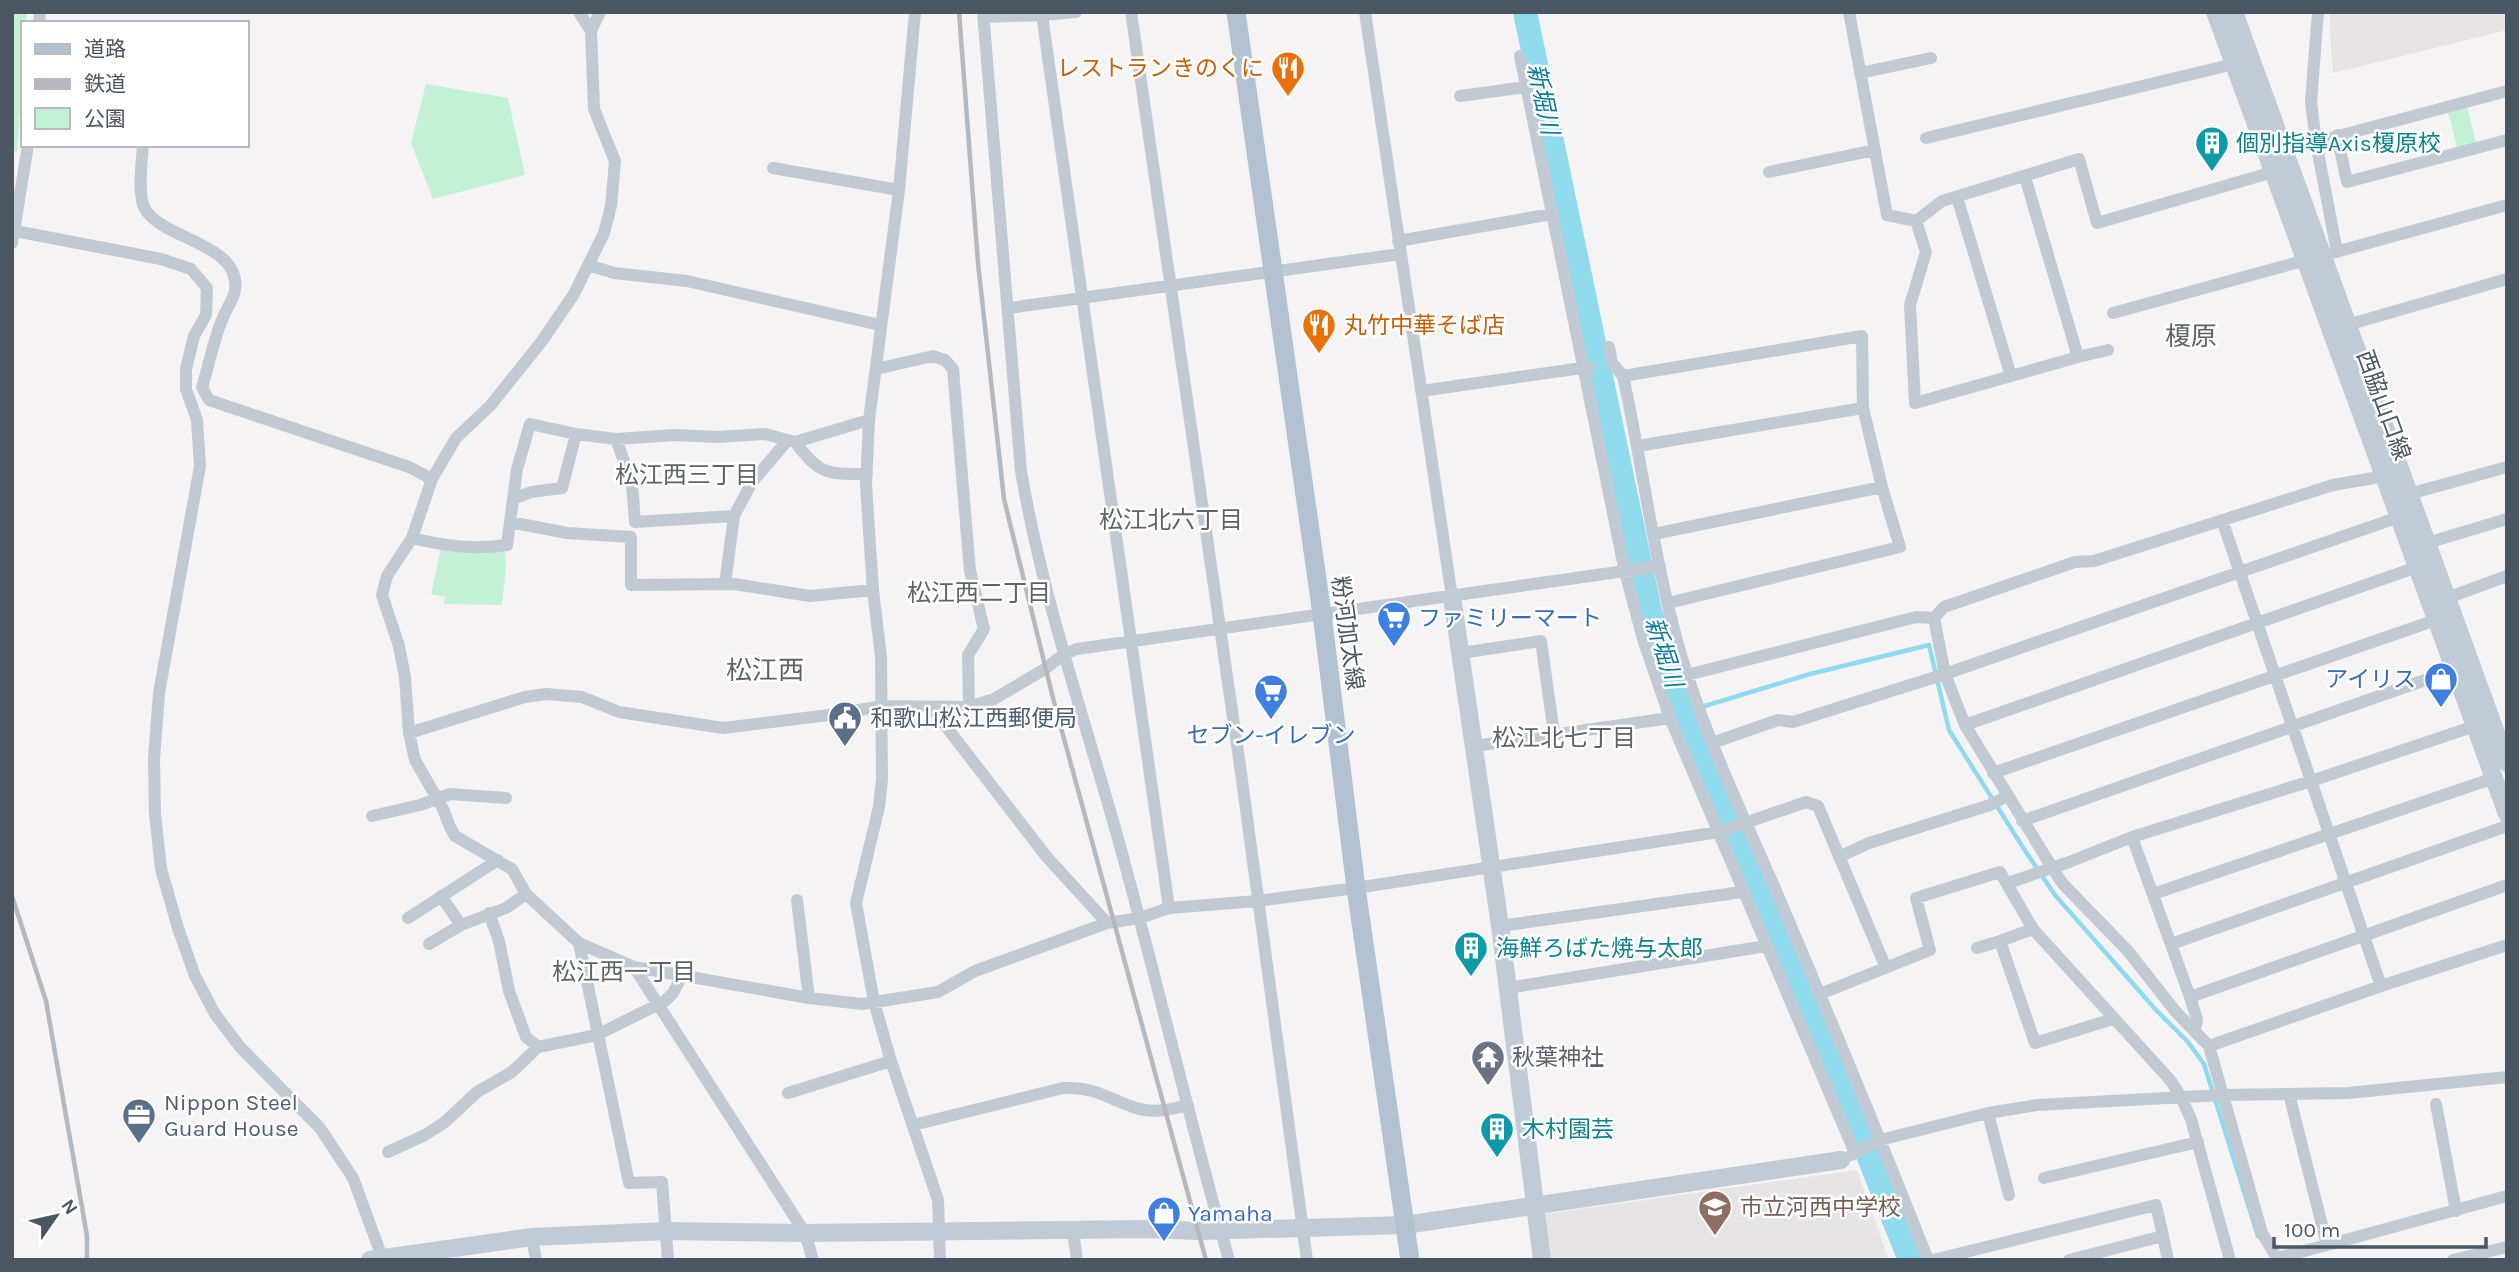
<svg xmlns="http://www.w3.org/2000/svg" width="2519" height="1272" viewBox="0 0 2519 1272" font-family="Karla,'Noto Sans JP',sans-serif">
	<rect width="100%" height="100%" fill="#f5f3f3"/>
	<path fill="#e6e4e5" d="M 2329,12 L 2507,12 L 2507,30 L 2333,73 Z
		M 1857,1170 L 1889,1260 L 1551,1260 L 1545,1214 Z"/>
	<path fill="#c3f1d5" d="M 12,12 L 27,12 L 26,23 L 23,23 L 23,72 L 17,152 L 12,150 Z
		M 426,84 L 508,98 L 525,175 L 433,199 L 411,143 Z
		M 2467,107 L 2476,143 L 2457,148 L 2448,111 Z
		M 441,549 L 500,549 L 505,553 L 506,566 L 502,605 L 444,604 L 445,597 L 431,594 Z"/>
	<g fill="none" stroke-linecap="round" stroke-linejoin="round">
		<path stroke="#90daee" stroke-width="4.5" d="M 1684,714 L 1695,709 L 1810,674 L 1929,645 L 1949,730 L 2024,849 L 2055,895 L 2156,1010 L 2188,1042 L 2204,1064 L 2258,1236"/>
		<path stroke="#90daee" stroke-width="24" d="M 1525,12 L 1650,611 L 1684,714 L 1806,1000 L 1910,1260"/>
		<path stroke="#c1cad2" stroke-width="12" d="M 579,12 L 591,31
			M 600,12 L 591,31 L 594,109 L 615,161 L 611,206 L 604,233 L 574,294 L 542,341 L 490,406 L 456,438 L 432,479 L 412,538 L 387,576 L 382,595 L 399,646 L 405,677 L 409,733 L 415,760 L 443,809 L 450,827 L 455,836 L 512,869 L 526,894 L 579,943 L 634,967 L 809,998 L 862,1004 L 938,992 L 975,971 L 1107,923 L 1140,918 L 1169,908 L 1257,901 L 1356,888 L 1719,832 L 1806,802 L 1818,806 L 1886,968
			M 915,12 L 899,190 L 869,420 L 866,485 L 873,590 L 881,657 L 882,779 L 879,807 L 856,903 L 874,1002 L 891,1061 L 938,1200 L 940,1260
			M 983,12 L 1021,471 C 1042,595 1083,714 1117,835 C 1156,976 1189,1119 1229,1260
			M 1131,12 L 1241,773 L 1307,1260
			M 1365,12 L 1452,597
			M 1849,12 L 1887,215 L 1916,221 L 1942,201 L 2079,159 L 2097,223 L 2280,170
			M 2318,12 L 2311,102 L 2316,142 L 2337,252
			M 1042,15 L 1076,12
			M 983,17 L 1042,15 L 1169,908
			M 39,23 L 40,12
			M 1520,56 L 1625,572 L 1643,639 L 1670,718 L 1855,1153
			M 1860,73 L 1931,58
			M 1460,96 L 1526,87
			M 2337,135 L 2347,182 L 2507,140
			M 1926,138 L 2234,64
			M 2316,142 L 2507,91
			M 143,145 C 142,161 137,196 145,209 C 163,240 242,243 235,291 C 233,300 225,311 222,320 C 213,342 209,365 202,387 L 209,400 L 409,467 L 432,479
			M 773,168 L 899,190
			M 1769,172 L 1875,150
			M 2025,177 L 2078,357 L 2108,350
			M 1957,197 L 2011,376 L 2078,357
			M 1916,221 L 1926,252 L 1910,305 L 1915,403 L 2011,376
			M 15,231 L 161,259 L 191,269 L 207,288 L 206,315 L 194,336 L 186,369 L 186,389 L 197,420 L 200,466 L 159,693 L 154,759 L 155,814 L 161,869 L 178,928 L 195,976 L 215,1014 L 240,1047 L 320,1128 L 353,1178 L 382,1257
			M 1398,241 L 1552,214
			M 12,243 L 28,145
			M 588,265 L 614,273 L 687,281 L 880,325
			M 1009,308 L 1400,254
			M 2113,313 L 2507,205
			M 2347,325 L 2507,279
			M 1609,347 L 1612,363 L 1623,376
			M 876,369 L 933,356 L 945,360 L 953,369 L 970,571 L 984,629 L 968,655 L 969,707
			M 1421,391 L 1589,367
			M 1863,408 L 1862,336 L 1623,376 C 1645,476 1656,580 1688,677 C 1714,757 1752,834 1785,912 C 1834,1027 1882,1143 1928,1260
			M 616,439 L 632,484 L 635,522 L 734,516
			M 795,442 C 820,475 827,474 867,474
			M 1638,446 L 1863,408 L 1882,487
			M 2409,494 L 2507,467
			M 513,499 L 531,492 L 562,488 L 576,434
			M 2222,520 L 2381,986
			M 510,522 L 567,533 L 631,537 L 631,585 L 734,584 L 810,596 L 873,590
			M 1654,534 L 1882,487 L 1900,547 L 1668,603
			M 412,538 C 445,546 474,550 507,545 L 517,469 L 530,424 L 576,434 L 616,439 L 675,435 L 717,437 L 765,434 L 795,442 L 869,420
			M 2427,543 L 2507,519
			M 725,584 L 734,516 L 752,482 L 788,440
			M 2447,598 L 2507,576
			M 1461,653 L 1541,641 L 1554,734
			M 1687,675 L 1916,617 L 1934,618
			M 931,707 L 1046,856 L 1107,923
			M 1965,725 L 2417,567
			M 409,733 L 525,697 L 546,694 L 582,697 L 619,712 L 723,728 L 829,715 L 883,706 L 969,707 L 994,699 L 1045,669 L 1064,654 L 1077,649 L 1660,566
			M 1712,743 L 1778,720 L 1793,722 L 1945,674 L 2399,517
			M 1474,746 L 1670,718
			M 1993,773 L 2436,620
			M 372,816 L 420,805 L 450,794 L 506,798
			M 2022,821 L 2454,670
			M 2132,837 L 2190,997 L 2197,1019 L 2195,1030
			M 1839,857 L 1869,843 L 1990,805 L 2007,796
			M 2008,883 L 2069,862 L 2132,837 L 2311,781 L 2481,724
			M 2153,894 L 2494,778
			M 441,896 L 461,925
			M 797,900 L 809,998
			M 489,913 L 499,941 L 509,991 L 526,1037 L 538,1047
			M 408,918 L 498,860
			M 1500,926 L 1742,892
			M 2033,929 L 2171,1081 L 2181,1097 L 2191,1119 L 2230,1260
			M 579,943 L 629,1183 L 662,1182 L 668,1260
			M 429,944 L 461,925 L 506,908 L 526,894
			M 2171,944 L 2507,826
			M 1977,948 L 2000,941 L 2035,1043 L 2113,1019
			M 634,967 L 805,1233 L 813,1260
			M 1508,988 L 1766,946
			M 1820,994 L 1930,950 L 1916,898 L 2000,872 L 2033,929 L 2000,941
			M 2190,997 L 2507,885
			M 2209,1046 L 2381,986 L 2507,945
			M 788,1093 L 891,1061
			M 2436,1104 L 2456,1211
			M 1988,1113 L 2009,1195
			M 913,1125 L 1063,1088 C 1095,1087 1105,1097 1133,1107 C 1152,1114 1170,1110 1188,1105
			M 388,1152 L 425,1135 L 445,1122 L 477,1092 L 512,1072 L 538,1047 L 597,1035 L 665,1001 L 673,993 L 682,976
			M 1851,1155 L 1880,1140 L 1988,1113 L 2037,1105 L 2222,1095 L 2348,1093 L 2507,1077
			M 2044,1178 L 2198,1142
			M 1073,1231 L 1077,1260
			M 532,1237 L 536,1260
			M 2327,1245 L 2507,1196
			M 2277,1258 L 2327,1245 L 2289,1094
			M 1933,1260 L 2156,1205 L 2163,1236
			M 2069,1260 L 2163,1236 L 2168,1260
			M 2278,1260 L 2262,1233 L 2209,1046 L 2176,1012 L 2128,951 L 2063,884 L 2053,869 L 1965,725 L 1945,674 L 1934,618 L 1944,607 L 2075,562 L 2094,561 L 2333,485 L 2391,475
			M 2453,1260 L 2507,1247"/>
		<path stroke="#c1cbd6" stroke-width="18" d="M 2215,12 L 2507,814
			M 2234,12 L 2507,763
			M 1452,597 L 1500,926 L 1542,1260
			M 370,1260 L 532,1237 L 667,1231 L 805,1233 L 1148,1229 L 1198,1231 L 1405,1225 L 1841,1160"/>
		<path stroke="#b3c2d1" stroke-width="19" d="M 1236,12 L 1322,614 L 1356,888 L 1410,1260"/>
		<path stroke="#b5b8bd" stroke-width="4.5" d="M 959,12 L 978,263 L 1004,499 L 1054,702 L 1206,1260
			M 12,896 L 46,1001 L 87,1236 L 87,1260"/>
	</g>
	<defs>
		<g id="restaurant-pin" transform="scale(1.75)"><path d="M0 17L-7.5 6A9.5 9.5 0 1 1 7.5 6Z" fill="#e8710a" stroke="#fff"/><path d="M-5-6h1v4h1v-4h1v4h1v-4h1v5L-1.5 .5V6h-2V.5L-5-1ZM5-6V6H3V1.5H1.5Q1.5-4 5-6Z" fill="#fff"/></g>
		<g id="building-pin" transform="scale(1.75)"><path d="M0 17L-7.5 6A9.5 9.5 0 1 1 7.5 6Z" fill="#0f9aa8" stroke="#fff"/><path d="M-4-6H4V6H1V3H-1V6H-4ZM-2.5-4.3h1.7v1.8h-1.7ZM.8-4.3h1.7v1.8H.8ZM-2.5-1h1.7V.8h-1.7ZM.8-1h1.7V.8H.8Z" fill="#fff"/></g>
		<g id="supermarket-pin" transform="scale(1.75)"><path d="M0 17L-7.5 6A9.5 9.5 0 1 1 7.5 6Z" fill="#3f7fe0" stroke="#fff"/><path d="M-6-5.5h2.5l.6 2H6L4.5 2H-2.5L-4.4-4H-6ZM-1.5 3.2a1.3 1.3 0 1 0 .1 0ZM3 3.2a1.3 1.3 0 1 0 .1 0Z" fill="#fff"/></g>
		<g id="shop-pin" transform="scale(1.75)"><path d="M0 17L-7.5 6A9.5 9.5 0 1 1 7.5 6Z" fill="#3f7fe0" stroke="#fff"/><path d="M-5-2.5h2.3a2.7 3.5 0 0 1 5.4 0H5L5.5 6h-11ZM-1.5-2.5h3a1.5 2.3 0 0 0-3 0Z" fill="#fff"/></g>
		<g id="civic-pin" transform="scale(1.75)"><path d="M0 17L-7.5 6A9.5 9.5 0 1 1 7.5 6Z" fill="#5c6f8a" stroke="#fff"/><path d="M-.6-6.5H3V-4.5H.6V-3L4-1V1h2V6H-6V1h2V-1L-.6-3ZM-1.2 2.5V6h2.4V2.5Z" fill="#fff"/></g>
		<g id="temple-pin" transform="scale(1.75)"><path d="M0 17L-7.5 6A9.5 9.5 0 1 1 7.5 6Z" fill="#6b7280" stroke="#fff"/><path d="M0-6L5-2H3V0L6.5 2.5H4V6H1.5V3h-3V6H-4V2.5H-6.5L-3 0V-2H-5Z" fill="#fff"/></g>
		<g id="office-pin" transform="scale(1.75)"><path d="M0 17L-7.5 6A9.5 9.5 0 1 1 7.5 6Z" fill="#5c6f8a" stroke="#fff"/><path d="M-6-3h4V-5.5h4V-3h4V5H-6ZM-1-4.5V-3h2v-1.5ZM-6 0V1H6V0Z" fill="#fff"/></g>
		<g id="school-pin" transform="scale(1.75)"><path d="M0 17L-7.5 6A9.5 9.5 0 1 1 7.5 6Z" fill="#8d6e63" stroke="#fff"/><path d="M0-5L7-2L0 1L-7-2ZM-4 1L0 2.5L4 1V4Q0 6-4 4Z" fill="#fff"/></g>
	</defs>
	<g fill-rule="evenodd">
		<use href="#restaurant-pin" x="1288" y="68"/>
		<use href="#building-pin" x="2212" y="143"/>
		<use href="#restaurant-pin" x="1319" y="325"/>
		<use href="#supermarket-pin" x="1394" y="618"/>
		<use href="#shop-pin" x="2441" y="679"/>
		<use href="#supermarket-pin" x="1271" y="691"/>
		<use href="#civic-pin" x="845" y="718"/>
		<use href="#building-pin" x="1471" y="948"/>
		<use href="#temple-pin" x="1488" y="1057"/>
		<use href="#office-pin" x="139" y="1115"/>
		<use href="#building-pin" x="1497" y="1129"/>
		<use href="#school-pin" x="1715" y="1207"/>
		<use href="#shop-pin" x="1164" y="1213"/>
	</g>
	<g text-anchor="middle" stroke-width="5" stroke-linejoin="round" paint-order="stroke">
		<g font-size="23" fill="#c56008" stroke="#fff" text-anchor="end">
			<text x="1264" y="76">レストランきのくに</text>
			<text x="1344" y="333" text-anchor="start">丸竹中華そば店</text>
		</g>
		<g font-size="23" fill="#0d838f" stroke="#fff" text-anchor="start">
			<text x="2236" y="151">個別指導Axis榎原校</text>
			<text x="1496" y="956">海鮮ろばた焼与太郎</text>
			<text x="1522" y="1137">木村園芸</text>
		</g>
		<g font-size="23" fill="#4a5661" stroke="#fff">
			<text transform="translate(2384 405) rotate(70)" y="8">西脇山口線</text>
			<text transform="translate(1348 633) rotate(82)" y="8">粉河加太線</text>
		</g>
		<g font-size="23" fill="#366cbe" stroke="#fff" text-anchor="start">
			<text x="1418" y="626">ファミリーマート</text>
			<text x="2416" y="687" text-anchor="end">アイリス</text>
			<text x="1271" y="743" text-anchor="middle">セブン-イレブン</text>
			<text x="1188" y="1221">Yamaha</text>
		</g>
		<g font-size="23" fill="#4e5e75" stroke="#fff" text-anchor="start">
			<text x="870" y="726">和歌山松江西郵便局</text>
			<text x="164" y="1110">Nippon Steel<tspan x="164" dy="26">Guard House</tspan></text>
		</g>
		<g font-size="23" fill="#5b616d" stroke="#fff" text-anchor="start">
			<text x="1512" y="1065">秋葉神社</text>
		</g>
		<g font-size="23" fill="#785e54" stroke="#fff" text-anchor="start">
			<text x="1740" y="1215">市立河西中学校</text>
		</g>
		<g font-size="24" font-style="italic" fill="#0c7c9b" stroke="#fff">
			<text transform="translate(1543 99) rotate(78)" y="8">新堀川</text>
			<text transform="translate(1664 652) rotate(72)" y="8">新堀川</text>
		</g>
		<g font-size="24" fill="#5f6368" stroke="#fff">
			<text x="687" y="483">松江西三丁目</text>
			<text x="1171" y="528">松江北六丁目</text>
			<text x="979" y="601">松江西二丁目</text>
			<text x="1564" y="746">松江北七丁目</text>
			<text x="624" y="980">松江西一丁目</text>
		</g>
		<g font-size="26" fill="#5f6368" stroke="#fff">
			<text x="2191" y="345">榎原</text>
			<text x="765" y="679">松江西</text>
		</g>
	</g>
	<rect width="2519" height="1272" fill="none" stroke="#4a5661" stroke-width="28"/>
	<rect x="21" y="21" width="228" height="126" fill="#ffffff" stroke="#b7bbc0" stroke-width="2"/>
	<rect x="35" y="44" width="35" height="10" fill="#b3c2d1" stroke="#b7bbc0" stroke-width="2"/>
	<text x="84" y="56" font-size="21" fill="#4a5661">道路</text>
	<rect x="35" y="79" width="35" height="10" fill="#b5b8bd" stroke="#b7bbc0" stroke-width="2"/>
	<text x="84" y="91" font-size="21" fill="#4a5661">鉄道</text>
	<rect x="35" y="108" width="35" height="21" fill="#c3f1d5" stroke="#b7bbc0" stroke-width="2"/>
	<text x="84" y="126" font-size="21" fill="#4a5661">公園</text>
	<g transform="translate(56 1216) rotate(56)" stroke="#ffffff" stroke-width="5" paint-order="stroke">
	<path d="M0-5L12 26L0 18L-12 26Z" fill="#4a5661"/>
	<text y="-10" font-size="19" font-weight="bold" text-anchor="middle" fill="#4a5661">N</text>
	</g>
	<path d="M2274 1237v10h212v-10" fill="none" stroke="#4a5661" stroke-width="3.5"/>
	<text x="2284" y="1237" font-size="21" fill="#4a5661" stroke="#ffffff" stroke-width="5" paint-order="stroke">100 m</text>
</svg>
